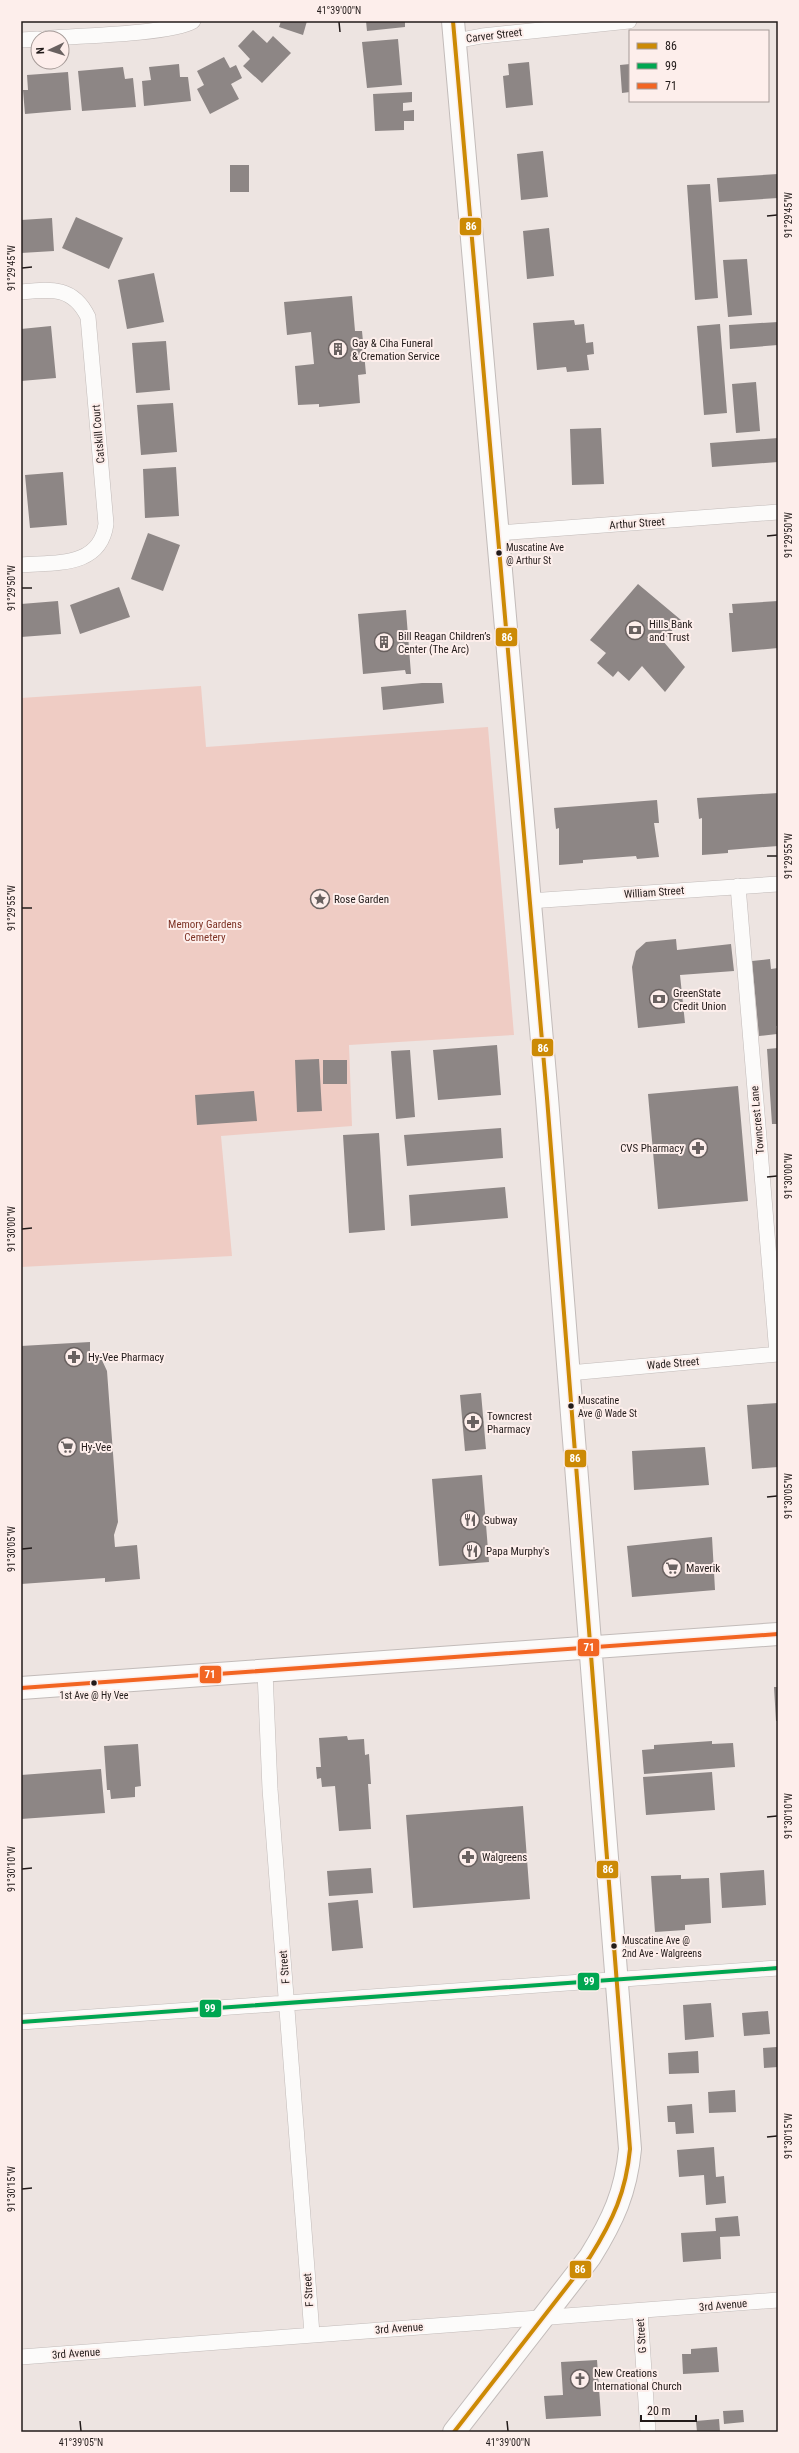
<svg xmlns="http://www.w3.org/2000/svg" width="799" height="2453" viewBox="0 0 799 2453" font-family="'Roboto Condensed',sans-serif">
	<rect width="100%" height="100%" fill="#ede4e1"/>
	<path fill="#efccc4" d="M 201,686 L 206,747 L 488,727 L 514,1035 L 349,1045 L 352,1126 L 221,1136 L 232,1256 L 21,1267 L 21,698 Z"/>
	<path fill="#8d8685" d="M 281,21 L 307,21 L 303,35 L 279,27 Z
		M 366,21 L 405,21 L 405,27 L 367,31 Z
		M 253,30 L 267,43 L 273,36 L 291,53 L 262,83 L 243,66 L 250,59 L 238,46 Z
		M 398,39 L 402,85 L 367,88 L 362,42 Z
		M 224,57 L 230,68 L 236,65 L 242,78 L 231,84 L 239,99 L 210,114 L 197,89 L 204,85 L 197,71 Z
		M 529,62 L 533,105 L 506,108 L 503,76 L 509,75 L 508,64 Z
		M 179,64 L 180,77 L 188,77 L 191,101 L 144,106 L 142,81 L 151,80 L 149,67 Z
		M 630,64 L 630,92 L 622,93 L 620,65 Z
		M 123,67 L 125,79 L 133,78 L 136,107 L 82,111 L 78,71 Z
		M 68,72 L 71,110 L 25,114 L 23,90 L 28,90 L 27,75 Z
		M 412,92 L 412,102 L 403,103 L 403,111 L 414,110 L 414,121 L 404,121 L 404,130 L 375,131 L 373,94 Z
		M 543,151 L 548,197 L 521,200 L 517,154 Z
		M 230,165 L 249,165 L 249,192 L 230,192 Z
		M 778,174 L 778,198 L 719,202 L 717,178 Z
		M 710,184 L 718,298 L 695,300 L 687,185 Z
		M 76,217 L 123,238 L 109,269 L 62,248 Z
		M 52,218 L 54,251 L 21,253 L 21,220 Z
		M 549,228 L 554,276 L 527,279 L 523,231 Z
		M 747,259 L 752,315 L 728,317 L 723,260 Z
		M 154,273 L 164,322 L 127,329 L 118,280 Z
		M 352,296 L 355,331 L 362,331 L 366,374 L 358,375 L 360,403 L 319,407 L 319,404 L 298,405 L 295,366 L 314,364 L 311,332 L 287,335 L 284,302 Z
		M 574,320 L 575,325 L 584,324 L 586,343 L 593,342 L 594,354 L 587,355 L 589,370 L 567,372 L 566,367 L 537,370 L 533,323 Z
		M 778,322 L 778,345 L 730,349 L 729,325 Z
		M 720,324 L 727,413 L 704,415 L 697,326 Z
		M 51,326 L 56,378 L 21,381 L 21,329 Z
		M 166,341 L 170,390 L 136,393 L 132,343 Z
		M 756,382 L 760,431 L 736,433 L 732,384 Z
		M 173,403 L 177,452 L 141,455 L 137,405 Z
		M 601,428 L 604,484 L 572,485 L 570,429 Z
		M 778,438 L 778,462 L 712,467 L 710,443 Z
		M 176,467 L 179,516 L 145,518 L 143,469 Z
		M 63,472 L 67,525 L 30,528 L 25,475 Z
		M 148,533 L 180,545 L 163,591 L 131,579 Z
		M 638,584 L 681,620 L 663,641 L 685,667 L 665,692 L 642,666 L 629,681 L 618,671 L 613,677 L 597,663 L 606,653 L 590,640 Z
		M 119,587 L 130,617 L 80,634 L 70,605 Z
		M 58,601 L 61,634 L 21,637 L 21,604 Z
		M 778,601 L 778,648 L 732,652 L 729,613 L 733,613 L 732,604 Z
		M 406,610 L 411,674 L 406,674 L 405,670 L 363,674 L 358,614 Z
		M 422,683 L 442,683 L 444,703 L 383,710 L 381,687 Z
		M 778,793 L 778,846 L 728,850 L 728,853 L 702,855 L 702,818 L 699,819 L 697,798 Z
		M 657,800 L 659,823 L 654,823 L 659,857 L 637,859 L 636,856 L 583,860 L 583,863 L 559,865 L 559,828 L 556,829 L 554,808 Z
		M 676,939 L 677,950 L 731,944 L 734,971 L 680,975 L 685,1023 L 638,1028 L 632,967 L 636,951 L 646,942 Z
		M 770,959 L 771,969 L 778,968 L 778,1026 L 776,1026 L 777,1034 L 759,1036 L 752,961 Z
		M 497,1045 L 501,1095 L 438,1100 L 433,1050 Z
		M 778,1048 L 778,1124 L 772,1124 L 767,1049 Z
		M 410,1050 L 415,1117 L 396,1119 L 391,1051 Z
		M 319,1059 L 322,1111 L 297,1112 L 295,1060 Z
		M 323,1060 L 347,1060 L 347,1084 L 323,1084 Z
		M 738,1086 L 748,1201 L 658,1209 L 648,1094 Z
		M 254,1091 L 257,1121 L 197,1125 L 195,1095 Z
		M 501,1128 L 503,1158 L 407,1166 L 404,1135 Z
		M 379,1133 L 385,1230 L 349,1233 L 343,1135 Z
		M 505,1187 L 508,1218 L 411,1226 L 409,1195 Z
		M 90,1342 L 90,1358 L 101,1358 L 107,1371 L 118,1522 L 114,1535 L 115,1547 L 137,1545 L 140,1579 L 105,1582 L 105,1578 L 21,1584 L 21,1346 Z
		M 481,1393 L 486,1449 L 465,1451 L 460,1395 Z
		M 778,1403 L 778,1467 L 752,1469 L 747,1405 Z
		M 705,1447 L 709,1485 L 634,1490 L 632,1451 Z
		M 482,1475 L 489,1562 L 439,1566 L 432,1479 Z
		M 712,1537 L 715,1590 L 632,1597 L 627,1546 Z
		M 774,1687 L 778,1687 L 778,1721 L 776,1721 Z
		M 347,1736 L 348,1740 L 364,1739 L 365,1755 L 369,1754 L 371,1784 L 368,1784 L 371,1829 L 339,1831 L 335,1786 L 322,1787 L 321,1778 L 317,1779 L 316,1767 L 321,1767 L 319,1738 Z
		M 712,1741 L 712,1744 L 733,1743 L 735,1767 L 644,1774 L 642,1750 L 654,1749 L 654,1745 Z
		M 138,1744 L 141,1786 L 135,1787 L 135,1797 L 111,1799 L 110,1790 L 107,1790 L 104,1746 Z
		M 101,1769 L 105,1813 L 21,1819 L 21,1775 Z
		M 712,1772 L 715,1810 L 646,1815 L 643,1777 Z
		M 523,1806 L 530,1899 L 413,1908 L 406,1815 Z
		M 371,1868 L 373,1893 L 329,1896 L 327,1871 Z
		M 764,1870 L 766,1905 L 722,1908 L 720,1873 Z
		M 681,1875 L 681,1879 L 709,1878 L 711,1923 L 685,1925 L 685,1930 L 655,1932 L 651,1876 Z
		M 358,1900 L 363,1948 L 332,1951 L 328,1903 Z
		M 711,2003 L 714,2037 L 685,2040 L 683,2005 Z
		M 768,2011 L 770,2034 L 744,2036 L 742,2013 Z
		M 777,2047 L 778,2067 L 764,2068 L 763,2048 Z
		M 698,2051 L 699,2073 L 669,2074 L 668,2053 Z
		M 735,2090 L 736,2112 L 709,2113 L 708,2092 Z
		M 692,2104 L 694,2133 L 676,2134 L 675,2122 L 668,2122 L 667,2106 Z
		M 714,2147 L 716,2177 L 724,2176 L 726,2203 L 706,2205 L 704,2175 L 679,2177 L 677,2150 Z
		M 738,2216 L 740,2236 L 720,2237 L 721,2259 L 683,2262 L 681,2233 L 716,2231 L 715,2218 Z
		M 717,2347 L 719,2372 L 683,2374 L 682,2354 L 691,2354 L 691,2349 Z
		M 597,2360 L 601,2416 L 546,2419 L 544,2396 L 563,2395 L 561,2362 Z
		M 743,2410 L 744,2422 L 724,2424 L 723,2411 Z
		M 719,2419 L 720,2432 L 697,2432 L 696,2421 Z"/>
	<g fill="none" stroke-linecap="round" stroke-linejoin="round">
		<g stroke="#c2bbb9" stroke-width="16">
			<path id="minor" d="M 48,38 C 78,36 171,34 193,21
				M 21,40 L 38,39
				M 455,41 L 482,36 L 629,21
				M 21,292 C 51,289 73,286 88,317 L 106,524 C 100,568 55,562 21,565
				M 497,533 L 778,512
				M 738,886 L 777,1354
				M 529,901 L 778,884
				M 569,1373 L 778,1354
				M 265,1672 L 270,1789 L 312,2334
				M 21,2022 L 778,1968
				M 640,2311 L 648,2432
				M 21,2357 L 778,2300"/>
		</g>
		<g stroke="#c2bbb9" stroke-width="24">
			<path id="secondary" d="M 453,21 L 547,1098 L 630,2149 C 626,2192 613,2220 590,2257 L 454,2432
				M 21,1688 L 778,1634"/>
		</g>
		<use href="#minor" stroke="#fcfbfa" stroke-width="15"/>
		<use href="#secondary" stroke="#fcfbfa" stroke-width="22"/>
		<g stroke="#fdeeeb" stroke-width="7">
			<path id="bus-1" d="M 453,21 L 547,1098 L 630,2149 C 626,2192 613,2220 590,2257 L 454,2432"/>
		</g>
		<g stroke="#fdeeeb" stroke-width="7">
			<path id="bus-2" d="M 21,2022 L 778,1968"/>
		</g>
		<g stroke="#fdeeeb" stroke-width="7">
			<path id="bus-3" d="M 21,1688 L 778,1634"/>
		</g>
		<use href="#bus-1" stroke="#cc8a05" stroke-width="4"/>
		<use href="#bus-2" stroke="#00a651" stroke-width="4"/>
		<use href="#bus-3" stroke="#f26522" stroke-width="4"/>
	</g>
	<path fill="none" stroke="#221b1a" stroke-width="1.5" d="M 339,22 L 340,32M 767,216 L 777,215M 22,268 L 32,267M 767,536 L 777,535M 22,588 L 32,588M 767,856 L 777,856M 22,908 L 32,908M 767,1177 L 777,1176M 22,1229 L 32,1228M 767,1497 L 777,1496M 22,1549 L 32,1548M 767,1817 L 777,1816M 22,1869 L 32,1868M 767,2137 L 777,2136M 22,2189 L 32,2188M 80,2421 L 81,2431M 507,2421 L 508,2431"/>
	<defs>
		<g id="building-ring" transform="scale(1)"><circle r="9.5" fill="#fdeeeb" stroke="#696160" stroke-width="1.5"/><path d="M-4-6H4V6H1V3H-1V6H-4ZM-2.5-4.3h1.7v1.8h-1.7ZM.8-4.3h1.7v1.8H.8ZM-2.5-1h1.7V.8h-1.7ZM.8-1h1.7V.8H.8Z" fill="#696160"/></g>
		<g id="bank-ring" transform="scale(1)"><circle r="9.5" fill="#fdeeeb" stroke="#696160" stroke-width="1.5"/><path d="M-6-4H6V4H-6ZM0-2.3a2.3 2.3 0 1 0 0 4.6a2.3 2.3 0 1 0 0-4.6Z" fill="#696160"/></g>
		<g id="sight-ring" transform="scale(1)"><circle r="9.5" fill="#fdeeeb" stroke="#696160" stroke-width="1.5"/><path d="M0-6L1.8-2.2L6-1.7L2.9 1.2L3.7 5.4L0 3.3L-3.7 5.4L-2.9 1.2L-6-1.7L-1.8-2.2Z" fill="#696160"/></g>
		<g id="pharmacy-ring" transform="scale(1)"><circle r="9.5" fill="#fdeeeb" stroke="#696160" stroke-width="1.5"/><path d="M-2-6h4v4h4v4h-4v4h-4v-4h-4v-4h4Z" fill="#696160"/></g>
		<g id="supermarket-ring" transform="scale(1)"><circle r="9.5" fill="#fdeeeb" stroke="#696160" stroke-width="1.5"/><path d="M-6-5.5h2.5l.6 2H6L4.5 2H-2.5L-4.4-4H-6ZM-1.5 3.2a1.3 1.3 0 1 0 .1 0ZM3 3.2a1.3 1.3 0 1 0 .1 0Z" fill="#696160"/></g>
		<g id="restaurant-ring" transform="scale(1)"><circle r="9.5" fill="#fdeeeb" stroke="#696160" stroke-width="1.5"/><path d="M-5-6h1v4h1v-4h1v4h1v-4h1v5L-1.5 .5V6h-2V.5L-5-1ZM5-6V6H3V1.5H1.5Q1.5-4 5-6Z" fill="#696160"/></g>
		<g id="church-ring" transform="scale(1)"><circle r="9.5" fill="#fdeeeb" stroke="#696160" stroke-width="1.5"/><path d="M-1.2-6h2.4v3.5h3.3v2.4h-3.3V6h-2.4V-.1h-3.3v-2.4h3.3Z" fill="#696160"/></g>
	</defs>
	<g fill-rule="evenodd">
		<use href="#building-ring" x="338" y="349"/>
		<use href="#bank-ring" x="635" y="630"/>
		<use href="#building-ring" x="384" y="642"/>
		<use href="#sight-ring" x="320" y="899"/>
		<use href="#bank-ring" x="659" y="999"/>
		<use href="#pharmacy-ring" x="698" y="1148"/>
		<use href="#pharmacy-ring" x="74" y="1357"/>
		<use href="#pharmacy-ring" x="473" y="1422"/>
		<use href="#supermarket-ring" x="67" y="1447"/>
		<use href="#restaurant-ring" x="470" y="1520"/>
		<use href="#restaurant-ring" x="472" y="1551"/>
		<use href="#supermarket-ring" x="672" y="1568"/>
		<use href="#pharmacy-ring" x="468" y="1857"/>
		<use href="#church-ring" x="580" y="2379"/>
	</g>
	<g fill="#221b1a" stroke="#fdeeeb" stroke-width="1.5">
		<circle cx="499" cy="553" r="3.5"/>
		<circle cx="571" cy="1406" r="3.5"/>
		<circle cx="94" cy="1683" r="3.5"/>
		<circle cx="614" cy="1946" r="3.5"/>
	</g>
	<g text-anchor="middle" stroke-width="4" stroke-linejoin="round" paint-order="stroke">
		<g font-size="10" fill="#221b1a" stroke="#fdeeeb" text-anchor="start">
			<text x="506" y="551">Muscatine Ave<tspan x="506" dy="13">@ Arthur St</tspan></text>
			<text x="578" y="1404">Muscatine<tspan x="578" dy="13">Ave @ Wade St</tspan></text>
			<text x="94" y="1699" text-anchor="middle">1st Ave @ Hy Vee</text>
			<text x="622" y="1944">Muscatine Ave @<tspan x="622" dy="13">2nd Ave - Walgreens</tspan></text>
		</g>
		<g font-size="11" fill="#221b1a" stroke="#fdeeeb">
			<text transform="translate(494 35) rotate(-7)" y="4">Carver Street</text>
			<text transform="translate(98 434) rotate(-95)" y="4">Catskill Court</text>
			<text transform="translate(637 523) rotate(-4)" y="4">Arthur Street</text>
			<text transform="translate(654 892) rotate(-4)" y="4">William Street</text>
			<text transform="translate(757 1120) rotate(-95)" y="4">Towncrest Lane</text>
			<text transform="translate(673 1363) rotate(-5)" y="4">Wade Street</text>
			<text transform="translate(284 1967) rotate(-95)" y="4">F Street</text>
			<text transform="translate(308 2290) rotate(-94)" y="4">F Street</text>
			<text transform="translate(723 2305) rotate(-5)" y="4">3rd Avenue</text>
			<text transform="translate(399 2328) rotate(-4)" y="4">3rd Avenue</text>
			<text transform="translate(641 2336) rotate(-94)" y="4">G Street</text>
			<text transform="translate(76 2353) rotate(-4)" y="4">3rd Avenue</text>
		</g>
		<g font-size="11" fill="#221b1a" stroke="#fdeeeb" text-anchor="start">
			<text x="352" y="347">Gay &amp; Ciha Funeral<tspan x="352" dy="13">&amp; Cremation Service</tspan></text>
			<text x="649" y="628">Hills Bank<tspan x="649" dy="13">and Trust</tspan></text>
			<text x="398" y="640">Bill Reagan Children’s<tspan x="398" dy="13">Center (The Arc)</tspan></text>
			<text x="334" y="903">Rose Garden</text>
			<text x="673" y="997">GreenState<tspan x="673" dy="13">Credit Union</tspan></text>
			<text x="684" y="1152" text-anchor="end">CVS Pharmacy</text>
			<text x="88" y="1361">Hy-Vee Pharmacy</text>
			<text x="487" y="1420">Towncrest<tspan x="487" dy="13">Pharmacy</tspan></text>
			<text x="81" y="1451">Hy-Vee</text>
			<text x="484" y="1524">Subway</text>
			<text x="486" y="1555">Papa Murphy's</text>
			<text x="686" y="1572">Maverik</text>
			<text x="482" y="1861">Walgreens</text>
			<text x="594" y="2377">New Creations<tspan x="594" dy="13">International Church</tspan></text>
		</g>
		<g font-size="11" fill="#7d3326" stroke="#fdeeeb">
			<text x="205" y="928">Memory Gardens<tspan x="205" dy="13">Cemetery</tspan></text>
		</g>
	</g>
	<g stroke="#fdeeeb" stroke-width="1.5">
		<rect x="459" y="217" width="23" height="19" rx="4" fill="#cc8a05"/>
		<rect x="495" y="627" width="23" height="20" rx="4" fill="#cc8a05"/>
		<rect x="531" y="1038" width="23" height="19" rx="4" fill="#cc8a05"/>
		<rect x="564" y="1449" width="23" height="19" rx="4" fill="#cc8a05"/>
		<rect x="577" y="1638" width="23" height="19" rx="4" fill="#f26522"/>
		<rect x="199" y="1665" width="23" height="19" rx="4" fill="#f26522"/>
		<rect x="596" y="1860" width="23" height="19" rx="4" fill="#cc8a05"/>
		<rect x="577" y="1972" width="23" height="19" rx="4" fill="#00a651"/>
		<rect x="199" y="1999" width="23" height="19" rx="4" fill="#00a651"/>
		<rect x="569" y="2260" width="23" height="19" rx="4" fill="#cc8a05"/>
	</g>
	<g font-size="11" text-anchor="middle" font-weight="bold" fill="#fff">
		<text x="471" y="230">86</text>
		<text x="507" y="641">86</text>
		<text x="543" y="1052">86</text>
		<text x="575" y="1462">86</text>
		<text x="589" y="1651">71</text>
		<text x="210" y="1678">71</text>
		<text x="608" y="1873">86</text>
		<text x="589" y="1985">99</text>
		<text x="210" y="2012">99</text>
		<text x="580" y="2273">86</text>
	</g>
	<rect width="799" height="2453" fill="none" stroke="#fdeeeb" stroke-width="44"/>
	<rect x="629" y="30" width="140" height="72" fill="#fdeeeb" stroke="#a59a97"/>
	<rect x="637" y="43" width="20" height="6" fill="#cc8a05" stroke="#a59a97"/>
	<text x="665" y="50" font-size="12" fill="#221b1a">86</text>
	<rect x="637" y="63" width="20" height="6" fill="#00a651" stroke="#a59a97"/>
	<text x="665" y="70" font-size="12" fill="#221b1a">99</text>
	<rect x="637" y="83" width="20" height="6" fill="#f26522" stroke="#a59a97"/>
	<text x="665" y="90" font-size="12" fill="#221b1a">71</text>
	<g transform="translate(50 50) rotate(266)"><circle r="19" fill="#fdeeeb" stroke="#a59a97"/>
	<path d="M0-3L7 15L0 10L-7 15Z" fill="#696160"/>
	<text y="-6" font-size="11" font-weight="bold" text-anchor="middle" fill="#221b1a">N</text>
	</g>
	<path d="M641 2415v6h55v-6" fill="none" stroke="#221b1a" stroke-width="2"/>
	<text x="647" y="2415" font-size="12" fill="#221b1a" stroke="#fdeeeb" stroke-width="3" paint-order="stroke">20 m</text>
	<rect x="22" y="22" width="755" height="2409" fill="none" stroke="#221b1a" stroke-width="1.5"/>
	<g font-size="10" text-anchor="middle" fill="#221b1a">
		<text x="339" y="14">41°39'00"N</text>
		<text transform="translate(788 215) rotate(-90)" y="4">91°29'45"W</text>
		<text transform="translate(11 268) rotate(-90)" y="4">91°29'45"W</text>
		<text transform="translate(788 535) rotate(-90)" y="4">91°29'50"W</text>
		<text transform="translate(11 588) rotate(-90)" y="4">91°29'50"W</text>
		<text transform="translate(788 856) rotate(-90)" y="4">91°29'55"W</text>
		<text transform="translate(11 908) rotate(-90)" y="4">91°29'55"W</text>
		<text transform="translate(788 1176) rotate(-90)" y="4">91°30'00"W</text>
		<text transform="translate(11 1229) rotate(-90)" y="4">91°30'00"W</text>
		<text transform="translate(788 1496) rotate(-90)" y="4">91°30'05"W</text>
		<text transform="translate(11 1549) rotate(-90)" y="4">91°30'05"W</text>
		<text transform="translate(788 1816) rotate(-90)" y="4">91°30'10"W</text>
		<text transform="translate(11 1869) rotate(-90)" y="4">91°30'10"W</text>
		<text transform="translate(788 2136) rotate(-90)" y="4">91°30'15"W</text>
		<text transform="translate(11 2189) rotate(-90)" y="4">91°30'15"W</text>
		<text x="81" y="2446">41°39'05"N</text>
		<text x="508" y="2446">41°39'00"N</text>
	</g>
</svg>
